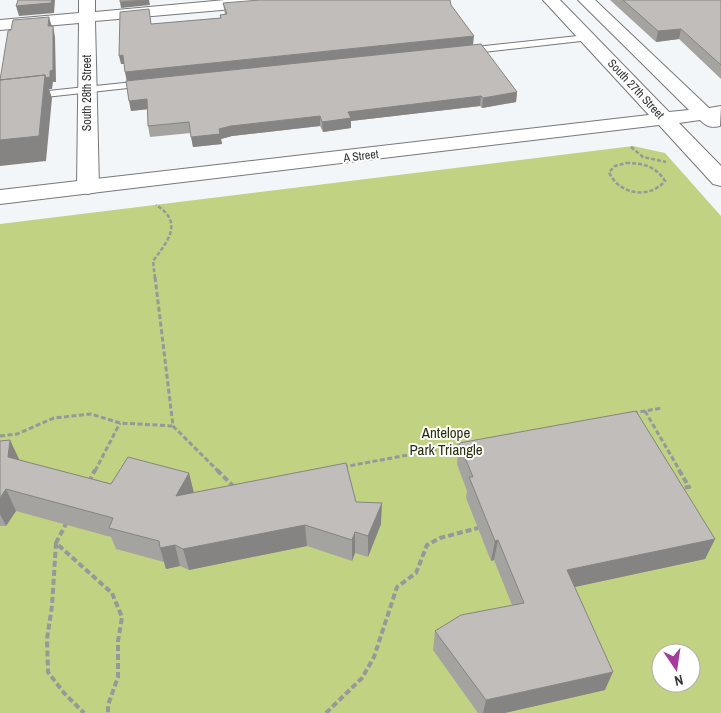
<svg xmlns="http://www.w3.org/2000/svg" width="721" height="713" viewBox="0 0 721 713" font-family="'Archivo Narrow',sans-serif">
	<rect width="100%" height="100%" fill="#f3f6f9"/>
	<path fill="#c2d283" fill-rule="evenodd" d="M 633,146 L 665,153 L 721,216 L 721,713 L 0,713 L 0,224 ZM 661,653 L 691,653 L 691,683 L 661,683 Z"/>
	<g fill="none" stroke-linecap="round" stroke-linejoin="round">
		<g stroke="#76787b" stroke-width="2">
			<path id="service" d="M 587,35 L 591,38 L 590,40 L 466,54 L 462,51 L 466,48 Z
				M 143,81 L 148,84 L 146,86 L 0,102 L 0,96 Z"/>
		</g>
		<g stroke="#76787b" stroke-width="2">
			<path id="minor" d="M 79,0 L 95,0 L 95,12 L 225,0 L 286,0 L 284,3 L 278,5 L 95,21 L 99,187 L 96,192 L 88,194 L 80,192 L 77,187 L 79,23 L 0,30 L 0,20 L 79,13 Z"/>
		</g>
		<g stroke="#76787b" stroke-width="2">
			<path id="secondary" d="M 543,0 L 560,0 L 669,112 L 689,110 L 578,0 L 595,0 L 709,108 L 721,106 L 720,126 C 711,128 707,127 700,120 L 679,123 L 721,166 L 721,186 L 713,184 L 659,125 L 0,204 L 0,190 L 649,115 Z"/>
		</g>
		<path stroke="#96989a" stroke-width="2.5" stroke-dasharray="4 2" stroke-linecap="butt" d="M 631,147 L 643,157 L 666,162
			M 626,163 C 642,163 656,166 665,181 C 649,200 618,194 609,172 L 615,166 Z
			M 155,278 L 153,261 C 168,241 184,222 156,205"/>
		<path stroke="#96989a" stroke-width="3" stroke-dasharray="5 2.5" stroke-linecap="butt" d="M 155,277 L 173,426 L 218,471
			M 645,411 L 680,471
			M 633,413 L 662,408
			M 0,436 L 17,434 L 54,418 L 91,414 L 120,423 L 173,426
			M 343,467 L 462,445
			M 95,471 L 120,423"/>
		<path stroke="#96989a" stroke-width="4" stroke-dasharray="6 3" stroke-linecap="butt" d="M 217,470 L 234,487
			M 679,470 L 689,487 L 681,488
			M 89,482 L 95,470
			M 67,522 L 56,543 L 112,593 L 122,617 L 118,641 L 118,677 L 108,705 L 108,713
			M 56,543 L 52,606 L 47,639 L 48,672 L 64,693 L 84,713
			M 326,713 L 362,678 L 374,657 L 397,587 L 416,573 L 427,545 L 440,538 L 478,528"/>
		<use href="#service" fill="#fff" fill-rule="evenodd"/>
		<use href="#minor" fill="#fff" fill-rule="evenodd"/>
		<use href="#secondary" fill="#fff" fill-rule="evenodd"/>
	</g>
	<path fill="#a5a3a0" d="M 610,0 L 721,0 L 721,79 L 679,39 L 656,42 Z
		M 223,3 L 451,5 L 473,45 L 517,92 L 516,102 L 482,108 L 480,106 L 351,121 L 351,128 L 323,132 L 320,126 L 232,136 L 221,139 L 222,144 L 193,147 L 191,133 L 150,137 L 148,126 L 148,109 L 131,111 L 124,64 L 121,64 L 151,18 L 151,24 L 220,18 L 220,15 L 225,15 Z
		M 0,441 L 19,460 L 111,484 L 189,473 L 194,493 L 356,502 L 381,524 L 368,557 L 355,553 L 352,561 L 307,546 L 189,570 L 180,566 L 166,569 L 164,562 L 116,549 L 111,537 L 16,511 L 6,526 L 0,526 Z
		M 459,443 L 715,539 L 705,559 L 574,587 L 605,690 L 505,713 L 478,713 L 433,650 L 435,631 L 512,605 L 494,560 L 491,561 L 466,498 L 467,491 L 457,464 Z"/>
	<path fill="#868482" d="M 52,0 L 55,0 L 54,13 L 19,16 L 16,6 Z
		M 145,0 L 149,0 L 150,5 L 121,8 L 120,2 Z
		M 49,17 L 52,27 L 48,26 Z
		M 53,26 L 55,37 L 56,82 L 53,82 L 52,89 L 49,89 L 52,98 L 46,161 L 0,166 L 0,140 Z
		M 681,29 L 679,39 L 656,42 L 658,31 Z
		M 474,36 L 473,45 L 127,81 L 125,72 Z
		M 123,55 L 125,64 L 121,64 L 119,56 Z
		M 517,92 L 516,102 L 482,108 L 483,98 Z
		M 481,96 L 480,106 L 351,121 L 351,128 L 323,132 L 322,122 L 348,112 Z
		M 147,99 L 149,109 L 131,111 L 129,101 Z
		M 320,116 L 320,126 L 232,136 L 221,139 L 222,144 L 193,147 L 191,137 L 219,129 L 231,126 Z
		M 10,440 L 20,461 L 8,457 Z
		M 189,473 L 194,494 L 176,496 Z
		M 6,489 L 16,511 L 6,526 L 0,514 L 0,498 Z
		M 382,503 L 381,524 L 368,557 L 368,536 Z
		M 305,525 L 307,546 L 189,570 L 183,549 Z
		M 355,532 L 355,553 L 352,561 L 352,540 Z
		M 715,539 L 705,559 L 561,590 L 567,570 Z
		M 498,540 L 494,560 L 491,561 L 495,541 Z
		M 175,545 L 180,566 L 166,569 L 160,548 Z
		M 613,672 L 605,690 L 505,713 L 483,713 L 486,700 Z"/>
	<path fill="#c0bdba" stroke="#868482" d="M 18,0 L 52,0 L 51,3 L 16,6 Z
		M 120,0 L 145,0 L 120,2 Z
		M 260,0 L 450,0 L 451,5 L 474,36 L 125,72 L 123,55 L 119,56 L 120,12 L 149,9 L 151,24 L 221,18 L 220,15 L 227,14 L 223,3 Z
		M 623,0 L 721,0 L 721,65 L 681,29 L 658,31 Z
		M 49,17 L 48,26 L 53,26 L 53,70 L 50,71 L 50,77 L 46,78 L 45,75 L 0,80 L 8,31 L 11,30 L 13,20 Z
		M 481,44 L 517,92 L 483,98 L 481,96 L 348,112 L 351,118 L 322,122 L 320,116 L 231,126 L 219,129 L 220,134 L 191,137 L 189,122 L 148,126 L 147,99 L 129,101 L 126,81 Z
		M 45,75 L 39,136 L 0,140 L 0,80 Z
		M 636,411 L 715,539 L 567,570 L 613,672 L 486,700 L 435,631 L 461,615 L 524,603 L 498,540 L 495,541 L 469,477 L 473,477 L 459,443 Z
		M 10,440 L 8,457 L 111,484 L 128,457 L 189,473 L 176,496 L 346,463 L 356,502 L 382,503 L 368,536 L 355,532 L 352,540 L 305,525 L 183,549 L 175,545 L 160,548 L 159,541 L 109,528 L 113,518 L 6,489 L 0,498 L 0,441 Z"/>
	<g text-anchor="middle" stroke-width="4" stroke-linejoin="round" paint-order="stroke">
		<g font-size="12" fill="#343536" stroke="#fff">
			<text transform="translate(636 89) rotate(47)" y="4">South 27th Street</text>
			<text transform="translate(87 93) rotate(-90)" y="4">South 28th Street</text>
			<text transform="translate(361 156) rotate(-7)" y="4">A Street</text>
		</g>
		<g font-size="15" fill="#2a300c" stroke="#fff">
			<text x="446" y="438">Antelope<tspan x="446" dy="17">Park Triangle</tspan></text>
		</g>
	</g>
	<g transform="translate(676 668) rotate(167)"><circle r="24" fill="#ffffff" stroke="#aeaeaf"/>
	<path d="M0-4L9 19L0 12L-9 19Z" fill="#a63b9c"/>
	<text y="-8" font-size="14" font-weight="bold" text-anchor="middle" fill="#343536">N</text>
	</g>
</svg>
